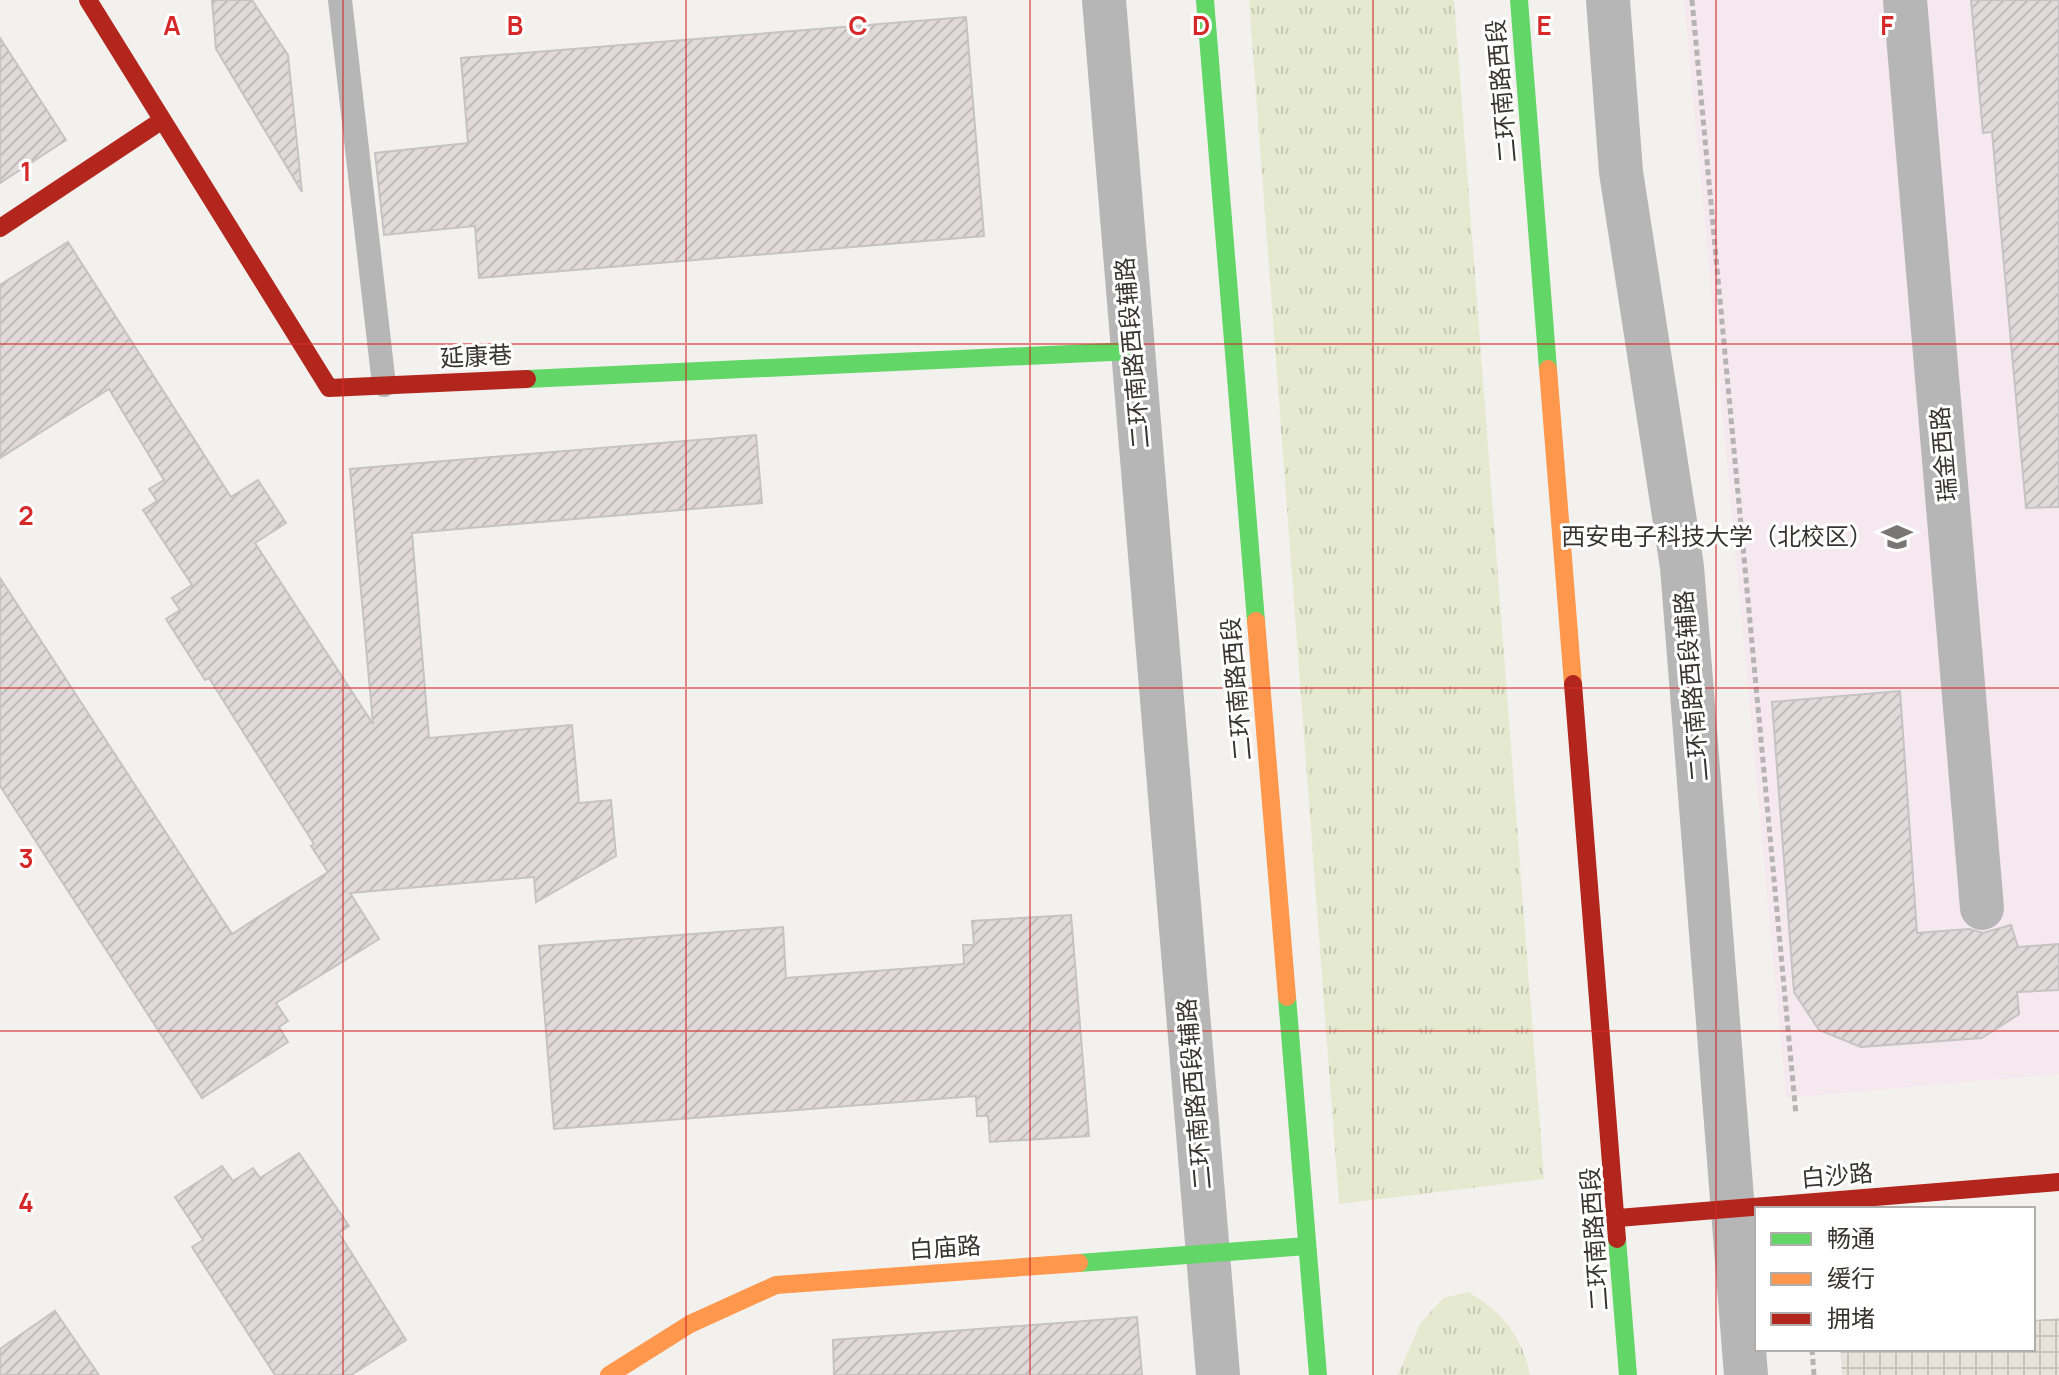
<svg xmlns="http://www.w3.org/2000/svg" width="2059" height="1375" viewBox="0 0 2059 1375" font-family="Manrope,'Noto Sans SC',sans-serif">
	<defs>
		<pattern id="industrial-grid" width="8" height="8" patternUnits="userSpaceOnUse" patternTransform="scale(2)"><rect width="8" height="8" fill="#e8e2db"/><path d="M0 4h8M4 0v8" fill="none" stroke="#c8c2bc"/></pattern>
		<pattern id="grass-tufts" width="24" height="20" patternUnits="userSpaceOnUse" patternTransform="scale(2)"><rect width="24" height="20" fill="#e5e9d0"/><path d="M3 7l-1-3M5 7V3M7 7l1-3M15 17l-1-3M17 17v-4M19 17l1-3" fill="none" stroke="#c5c8b3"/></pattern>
		<pattern id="building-hatch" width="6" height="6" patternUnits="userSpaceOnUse" patternTransform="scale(2)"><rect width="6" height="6" fill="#e1d9da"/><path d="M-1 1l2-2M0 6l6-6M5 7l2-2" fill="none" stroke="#c2bbbc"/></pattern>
	</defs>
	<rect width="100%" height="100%" fill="#f3f1ee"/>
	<path fill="url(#industrial-grid)" d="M 2059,1318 L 2059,1375 L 1842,1375 L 1840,1349 L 2033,1349 L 2033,1320 Z"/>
	<path fill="#f5e8ef" d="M 1684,0 L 2059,0 L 2059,1074 L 1786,1098 Z"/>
	<path fill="url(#grass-tufts)" d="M 1249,0 L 1454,0 L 1544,1179 L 1339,1204 Z
		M 1468,1292 C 1501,1310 1523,1337 1530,1375 L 1398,1375 L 1420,1324 L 1443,1298 Z"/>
	<path fill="url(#building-hatch)" stroke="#c5c3c3" stroke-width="2" d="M 212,0 L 252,0 L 288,55 L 302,192 L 216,49 Z
		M 1971,0 L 2059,0 L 2059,507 L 2026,508 L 1992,132 L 1983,133 Z
		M 966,17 L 984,236 L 479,278 L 475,226 L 384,235 L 375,153 L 468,143 L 461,58 Z
		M 0,38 L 66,140 L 0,183 Z
		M 68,242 L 231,497 L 258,480 L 286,523 L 255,543 L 373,724 L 350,469 L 756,435 L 762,503 L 412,533 L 429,738 L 572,725 L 579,803 L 611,800 L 616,856 L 536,902 L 534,877 L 350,893 L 379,939 L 276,1003 L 288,1021 L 279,1027 L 288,1042 L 202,1098 L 0,786 L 0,578 L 232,934 L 328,872 L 311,846 L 314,844 L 209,678 L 205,680 L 166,619 L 180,610 L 172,598 L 192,585 L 143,510 L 157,501 L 149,489 L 164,480 L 109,389 L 0,458 L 0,285 Z
		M 1900,691 L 1917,933 L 1969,929 L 1983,933 L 2011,925 L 2018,947 L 2059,944 L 2059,990 L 2017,992 L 2019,1014 L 1982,1038 L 1861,1047 L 1819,1030 L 1794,992 L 1772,702 Z
		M 1071,915 L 1089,1136 L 990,1142 L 988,1116 L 977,1116 L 976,1096 L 554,1129 L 539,946 L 783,927 L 786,978 L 964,964 L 963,945 L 974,945 L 972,921 Z
		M 299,1153 L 349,1226 L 339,1233 L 406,1340 L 351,1375 L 275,1375 L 192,1247 L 203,1240 L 175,1197 L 222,1166 L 233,1181 L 253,1168 L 260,1178 Z
		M 55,1311 L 99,1375 L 0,1375 L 0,1349 Z
		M 1137,1317 L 1142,1375 L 834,1375 L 833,1340 Z"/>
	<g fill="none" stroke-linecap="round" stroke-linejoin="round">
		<path stroke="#b5b4b3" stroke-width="5" stroke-dasharray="6 4" stroke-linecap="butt" d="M 1692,0 L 1796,1115
			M 1812,1349 L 1814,1375"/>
		<path stroke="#b7b6b6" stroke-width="24" d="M 340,0 L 384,385"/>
		<path stroke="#b7b6b6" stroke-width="44" d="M 1104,0 L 1218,1375
			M 1608,0 L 1621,172 L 1682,567 L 1746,1375
			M 1905,0 L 1982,908"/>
		<path stroke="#63d668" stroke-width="18" d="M 1205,0 L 1256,621
			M 1519,0 L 1548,369
			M 527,379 L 1133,351
			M 1287,997 L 1318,1375
			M 1617,1239 L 1628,1375
			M 1079,1263 L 1307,1246"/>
		<path stroke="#ff974d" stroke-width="18" d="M 1548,369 L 1573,684
			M 1256,621 L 1287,997
			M 609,1375 L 690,1324 L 776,1285 L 1079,1263"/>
		<path stroke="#b3261e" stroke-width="18" d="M 88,0 L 329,388 L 527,379
			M 0,228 L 161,121
			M 1573,684 L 1617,1239
			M 1618,1218 L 2059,1182"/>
	</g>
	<path fill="none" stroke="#d62828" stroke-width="2" stroke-opacity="0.55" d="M 343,0 L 343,1375M 686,0 L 686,1375M 1030,0 L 1030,1375M 1373,0 L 1373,1375M 1716,0 L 1716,1375M 0,344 L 2059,344M 0,688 L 2059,688M 0,1031 L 2059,1031"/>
	<defs>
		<g id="university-bare" transform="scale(2.4)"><path d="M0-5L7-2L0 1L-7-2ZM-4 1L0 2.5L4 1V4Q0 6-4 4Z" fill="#787774" stroke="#fff" stroke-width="2.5" paint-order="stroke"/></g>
	</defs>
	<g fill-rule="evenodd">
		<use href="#university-bare" x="1897" y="537"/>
	</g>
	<g text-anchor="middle" stroke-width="6" stroke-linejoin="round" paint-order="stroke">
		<g font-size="24" fill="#363533" stroke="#fff">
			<text transform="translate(1502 91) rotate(-95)" y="8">二环南路西段</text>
			<text transform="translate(1133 353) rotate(-95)" y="8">二环南路西段辅路</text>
			<text transform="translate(476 357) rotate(-3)" y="8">延康巷</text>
			<text transform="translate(1944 454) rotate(-95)" y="8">瑞金西路</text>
			<text transform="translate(1692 686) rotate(-95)" y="8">二环南路西段辅路</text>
			<text transform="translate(1237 689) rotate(-95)" y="8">二环南路西段</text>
			<text transform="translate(1195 1094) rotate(-95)" y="8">二环南路西段辅路</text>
			<text transform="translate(1837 1176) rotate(-5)" y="8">白沙路</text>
			<text transform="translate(1595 1239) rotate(-94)" y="8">二环南路西段</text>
			<text transform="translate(945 1248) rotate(-4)" y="8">白庙路</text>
		</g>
		<g font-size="24" fill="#363533" stroke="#fff" text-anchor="end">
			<text x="1873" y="545">西安电子科技大学（北校区）</text>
		</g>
	</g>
	<g font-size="26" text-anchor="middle" font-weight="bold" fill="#d62828" stroke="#fff" stroke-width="6" stroke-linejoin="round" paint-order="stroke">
		<text x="172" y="35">A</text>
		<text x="515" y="35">B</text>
		<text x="858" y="35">C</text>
		<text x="1201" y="35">D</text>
		<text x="1544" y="35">E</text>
		<text x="1887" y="35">F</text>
		<text x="26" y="181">1</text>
		<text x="26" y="525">2</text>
		<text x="26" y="868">3</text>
		<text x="26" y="1212">4</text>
	</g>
	<rect x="1755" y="1207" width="280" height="144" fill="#ffffff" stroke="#afaead" stroke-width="2"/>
	<rect x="1771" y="1233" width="40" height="12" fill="#63d668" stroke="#afaead" stroke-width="2"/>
	<text x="1827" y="1247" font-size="24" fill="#363533">畅通</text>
	<rect x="1771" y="1273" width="40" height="12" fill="#ff974d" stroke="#afaead" stroke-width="2"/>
	<text x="1827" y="1287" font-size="24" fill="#363533">缓行</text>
	<rect x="1771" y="1313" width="40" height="12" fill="#b3261e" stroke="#afaead" stroke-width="2"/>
	<text x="1827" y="1327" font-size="24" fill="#363533">拥堵</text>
</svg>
